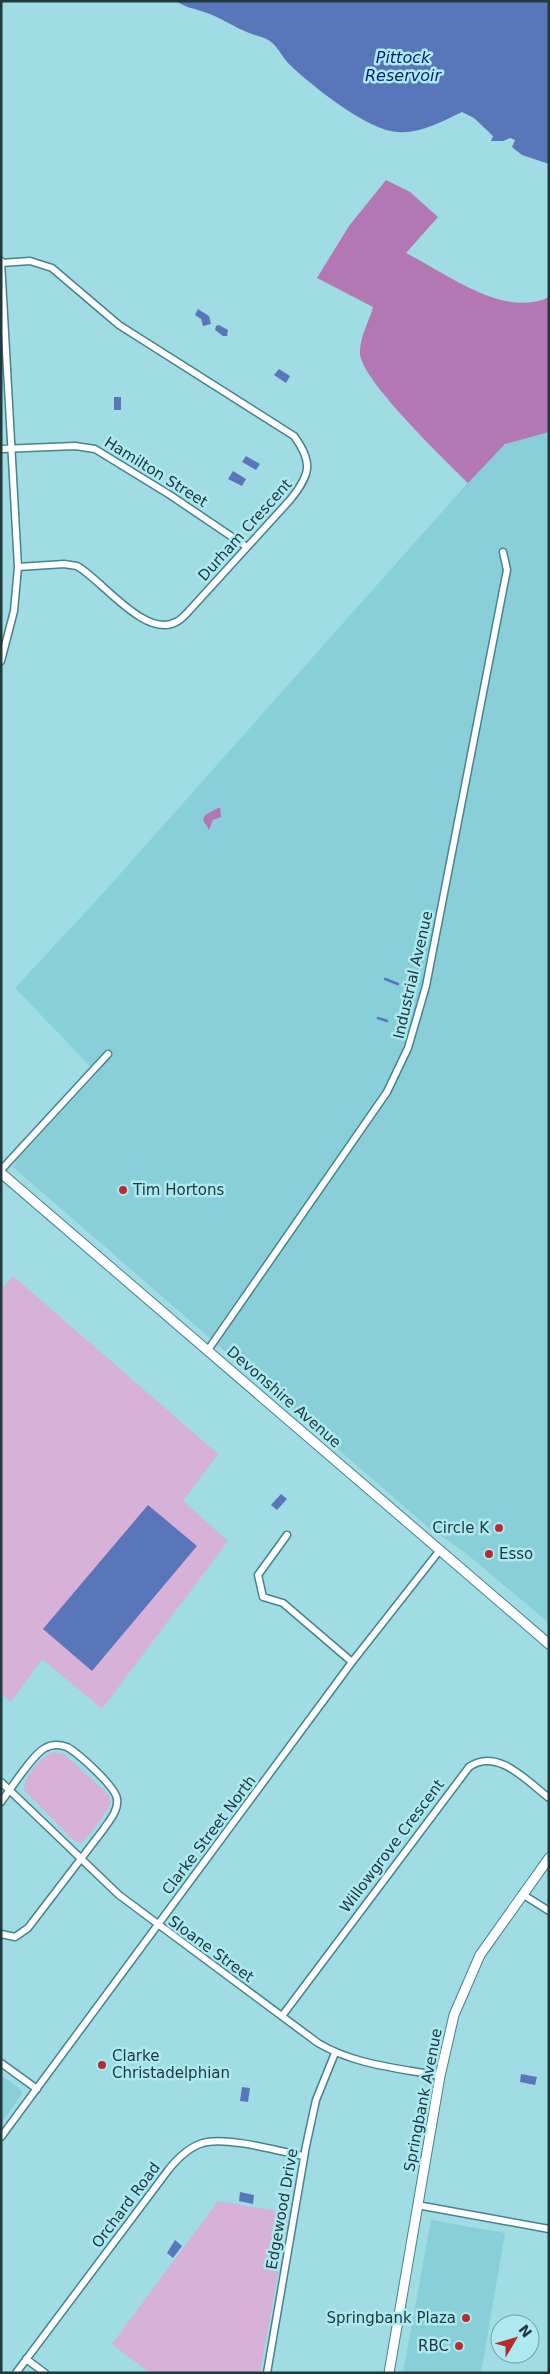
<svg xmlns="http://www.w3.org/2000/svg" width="550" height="2374" viewBox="0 0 550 2374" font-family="'DejaVu Sans',sans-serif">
	<rect width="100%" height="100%" fill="#9fdce4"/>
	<path fill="#89cfd9" d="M 549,432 L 549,1623 L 462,1550 L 430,1529 L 13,1167 L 17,1160 L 103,1067 L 90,1066 L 15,988 L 96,901 L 489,459 L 511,440 Z
		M 1,2075 L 20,2089 L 22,2094 L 1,2124 Z
		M 431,2220 L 505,2233 L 481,2373 L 403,2373 Z"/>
	<path fill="#d8b1d8" d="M 13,1276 L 218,1454 L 183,1501 L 228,1541 L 102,1709 L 42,1659 L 11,1702 L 1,1693 L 1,1290 Z
		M 52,1752 L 64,1754 L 106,1792 C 108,1795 111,1798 110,1803 C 109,1811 88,1838 81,1843 L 74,1841 L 24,1790 C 23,1777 41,1758 52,1752 Z
		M 218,2201 L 289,2213 L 260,2373 L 150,2373 L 112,2344 Z"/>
	<path fill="#b377b4" d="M 386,180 L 410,192 L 438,217 L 406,253 C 446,273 504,319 549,297 L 549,432 L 505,444 L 468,483 C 446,461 363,382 360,354 C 359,339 369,322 373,307 L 317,278 L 349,226 Z
		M 218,808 L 220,808 L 221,817 L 213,820 L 209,830 L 203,820 L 205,815 Z"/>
	<path fill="#5a76bb" d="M 176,1 L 549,1 L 549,164 L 522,155 L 512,147 L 515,140 L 510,138 L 503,141 L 491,141 L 493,136 L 474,118 L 462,112 C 443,121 420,134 398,132 C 368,131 311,85 289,64 C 282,57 279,48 270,41 C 264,37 256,36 249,33 C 234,27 220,17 204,12 C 193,8 186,8 176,1 Z
		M 198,309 L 209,316 L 211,324 L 203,326 L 201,319 L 195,315 Z
		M 219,325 L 228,330 L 227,336 L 223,336 L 215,330 L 216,326 Z
		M 279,369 L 290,376 L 286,383 L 274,375 Z
		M 114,397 L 121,397 L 121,410 L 114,410 Z
		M 246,456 L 260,464 L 256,470 L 242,462 Z
		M 233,471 L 246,479 L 242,486 L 228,479 Z
		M 281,1494 L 287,1499 L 277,1510 L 271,1505 Z
		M 148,1505 L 197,1546 L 92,1671 L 43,1629 Z
		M 521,2074 L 537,2077 L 535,2085 L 520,2082 Z
		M 242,2087 L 250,2088 L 248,2102 L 240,2101 Z
		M 240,2192 L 254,2195 L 253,2204 L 239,2201 Z
		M 175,2240 L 182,2246 L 173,2258 L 167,2253 Z"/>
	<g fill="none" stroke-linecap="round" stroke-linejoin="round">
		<path stroke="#5a76bb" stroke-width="2.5" d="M 385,979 L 398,984
			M 378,1018 L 387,1021"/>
		<g stroke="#48828a" stroke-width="9">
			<path id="minor" d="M 1,261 L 18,567 L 14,611 L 1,661
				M 1,263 L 30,261 L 52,268 L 119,325 L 294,436 C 314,463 310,475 290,500 L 188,612 C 185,615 181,620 176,622 C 145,639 101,579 77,566 L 64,564 L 18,567
				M 1,449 L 75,446 L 95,449 L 170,495 L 247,547
				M 1,1170 L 108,1054
				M 208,1350 L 387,1092 L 408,1048 L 426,986 L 504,585 L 507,570 L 503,552
				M 287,1535 L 258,1575 L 263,1597 L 283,1603 L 352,1662
				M 1,1782 L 119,1895 L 318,2043 C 355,2065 398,2068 440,2076
				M 1,1802 C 10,1790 33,1754 45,1748 C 52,1744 59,1744 67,1747 C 78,1753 116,1787 117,1799 C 119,1810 109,1821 103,1830 L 28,1928 L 15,1937 L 1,1934
				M 522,1894 L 549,1911
				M 282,2016 L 469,1767 C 497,1747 527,1781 549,1798
				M 1,2063 L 37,2089
				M 1,2137 L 352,1662 L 440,1550
				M 417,2205 L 549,2229
				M 26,2359 L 45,2373
				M 16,2373 L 169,2169 C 178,2158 189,2147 203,2143 C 225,2136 279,2151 303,2156
				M 267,2373 L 306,2146 L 316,2100 L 335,2053"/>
		</g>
		<g stroke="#48828a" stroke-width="11">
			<path id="secondary" d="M 1,1173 L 549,1644
				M 389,2373 L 440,2076 L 454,2015 L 480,1955 L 549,1858"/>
		</g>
		<use href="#minor" stroke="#fff" stroke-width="6"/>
		<use href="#secondary" stroke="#fff" stroke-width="9"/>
	</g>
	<g fill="#ba2a2a" stroke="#ace9f1" stroke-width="2">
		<circle cx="123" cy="1190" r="5"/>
		<circle cx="499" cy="1528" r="5"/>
		<circle cx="489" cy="1554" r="5"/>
		<circle cx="102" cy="2065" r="5"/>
		<circle cx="466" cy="2318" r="5"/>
		<circle cx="459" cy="2346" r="5"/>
	</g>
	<g text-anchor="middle" stroke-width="5" stroke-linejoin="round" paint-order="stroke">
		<g font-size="15" fill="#21393d" stroke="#ace9f1">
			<text transform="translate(156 472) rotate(32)" y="5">Hamilton Street</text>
			<text transform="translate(245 530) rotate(-48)" y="5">Durham Crescent</text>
			<text transform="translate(413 975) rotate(-77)" y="5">Industrial Avenue</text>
			<text transform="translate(284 1397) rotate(41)" y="5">Devonshire Avenue</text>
			<text transform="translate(209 1835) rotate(-53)" y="5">Clarke Street North</text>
			<text transform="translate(392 1846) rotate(-53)" y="5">Willowgrove Crescent</text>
			<text transform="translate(211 1949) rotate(36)" y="5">Sloane Street</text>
			<text transform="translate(423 2100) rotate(-79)" y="5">Springbank Avenue</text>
			<text transform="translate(126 2205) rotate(-53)" y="5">Orchard Road</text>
			<text transform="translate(282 2209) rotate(-80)" y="5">Edgewood Drive</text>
		</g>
		<g font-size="15" fill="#21393d" stroke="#ace9f1" text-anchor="start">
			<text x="133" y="1195">Tim Hortons</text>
			<text x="489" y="1533" text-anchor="end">Circle K</text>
			<text x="499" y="1559">Esso</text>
			<text x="112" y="2061">Clarke<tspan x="112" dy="17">Christadelphian</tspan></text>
			<text x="456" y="2323" text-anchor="end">Springbank Plaza</text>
			<text x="449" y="2351" text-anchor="end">RBC</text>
		</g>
		<g font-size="16" font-style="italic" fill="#0b1d6f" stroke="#ace9f1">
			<text x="403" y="63">Pittock<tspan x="403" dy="18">Reservoir</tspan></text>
		</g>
	</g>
	<rect width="550" height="2374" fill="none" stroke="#21393d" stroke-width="5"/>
	<g transform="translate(515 2339) rotate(52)"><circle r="24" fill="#ace9f1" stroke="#74a3a9"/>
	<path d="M0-4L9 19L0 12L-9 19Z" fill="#ba2a2a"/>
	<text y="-8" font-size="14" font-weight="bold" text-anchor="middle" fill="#21393d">N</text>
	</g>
</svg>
